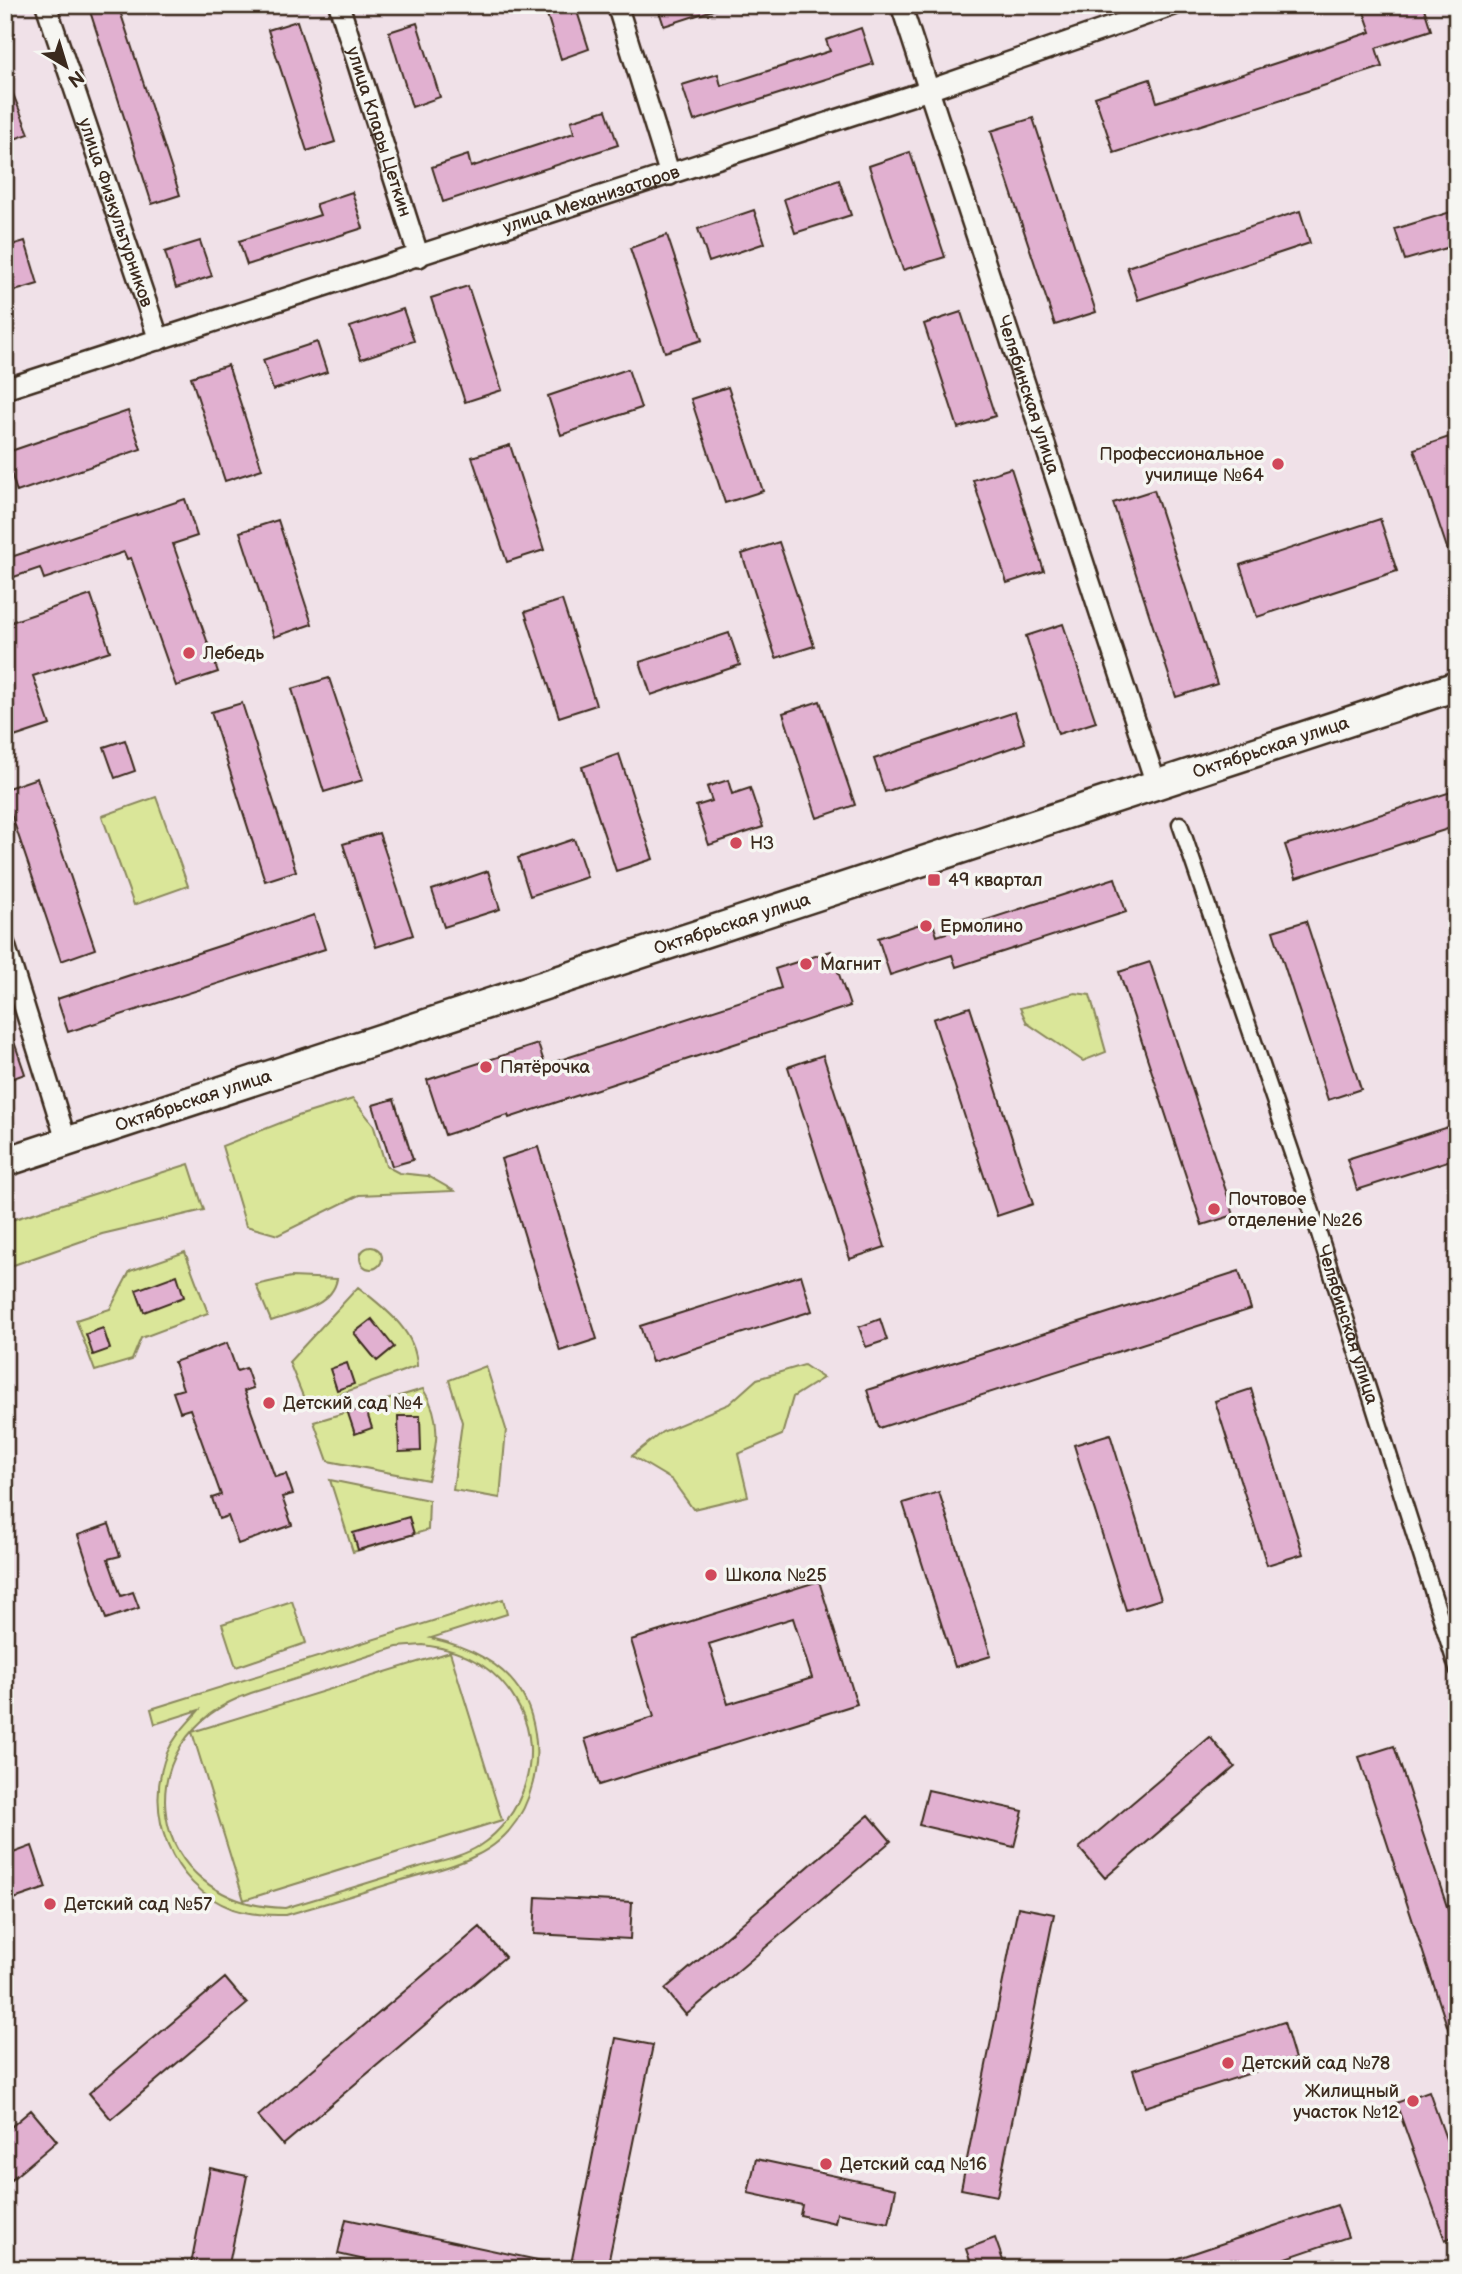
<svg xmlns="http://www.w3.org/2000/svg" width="1462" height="2274" viewBox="0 0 1462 2274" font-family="'Balsamiq Sans',sans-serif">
	<rect width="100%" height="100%" fill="#f0e1e8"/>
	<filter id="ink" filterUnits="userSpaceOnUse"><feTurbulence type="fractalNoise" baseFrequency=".0143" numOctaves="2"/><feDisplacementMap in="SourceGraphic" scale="14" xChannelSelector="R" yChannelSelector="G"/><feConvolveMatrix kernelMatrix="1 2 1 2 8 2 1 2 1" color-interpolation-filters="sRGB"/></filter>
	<g filter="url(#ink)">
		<path fill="#dae699" stroke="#8a885c" stroke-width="2" fill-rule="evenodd" d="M 156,797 L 188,886 L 134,905 L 102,816 Z
			M 1075,993 L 1090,995 L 1106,1052 L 1083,1061 L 1027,1023 L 1020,1008 Z
			M 353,1099 L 373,1124 L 386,1166 L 399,1173 L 428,1176 L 454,1191 L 359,1195 L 278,1235 L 246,1226 L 222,1146 L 298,1116 Z
			M 189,1164 L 204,1210 L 102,1234 L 5,1268 L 5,1222 Z
			M360 1258a11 11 0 1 1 22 0a11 11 0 1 1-22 0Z
			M 185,1252 L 208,1313 L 141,1338 L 132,1360 L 95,1371 L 76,1320 L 110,1309 L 130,1271 Z
			M 291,1277 L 337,1279 C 332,1307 294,1313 271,1321 L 256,1285 Z
			M 358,1287 C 384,1308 416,1330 417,1366 L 307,1406 L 289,1362 Z
			M 804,1365 L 823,1378 L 793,1397 L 782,1435 L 738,1454 L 748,1496 L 693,1509 L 672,1480 L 632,1456 L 662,1432 L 729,1404 L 757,1379 Z
			M 486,1366 L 506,1429 L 500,1498 L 453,1490 L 462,1422 L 449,1380 Z
			M 423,1389 C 443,1420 437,1446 428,1480 L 328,1461 L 314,1422 Z
			M 330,1480 L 429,1500 L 428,1530 L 353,1552 Z
			M 503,1599 L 507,1614 L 431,1638 C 474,1648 517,1668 531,1715 C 546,1768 529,1831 475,1856 C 452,1868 424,1873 399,1881 C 361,1893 324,1904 286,1915 C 268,1915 251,1915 233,1909 C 171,1886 143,1813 167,1753 C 174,1736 187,1724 199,1710 L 155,1724 L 151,1709 ZM 423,1645 C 466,1650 500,1669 520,1709 C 544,1756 523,1818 479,1846 C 462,1857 438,1861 419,1867 C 374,1881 330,1895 285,1908 C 146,1905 119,1739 251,1693 L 397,1647 Z
			M 292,1601 L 306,1643 L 236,1667 L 222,1624 Z
			M 450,1652 L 502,1820 L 244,1900 L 192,1732 Z"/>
		<path fill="#e1b0d0" stroke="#3b2a1e" stroke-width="2" fill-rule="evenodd" d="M 88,5 L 118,5 L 180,195 L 152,204 Z
			M 544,5 L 575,5 L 589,49 L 561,59 Z
			M 657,5 L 718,5 L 719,8 L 664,26 Z
			M 1374,5 L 1423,5 L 1431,30 L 1376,48 L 1382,67 L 1114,153 L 1095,97 L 1150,79 L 1157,102 L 1371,32 L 1363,9 Z
			M 297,21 L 335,142 L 307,151 L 268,30 Z
			M 417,23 L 440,97 L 412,107 L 389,32 Z
			M 861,28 L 873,64 L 694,121 L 682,85 L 718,74 L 721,86 L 830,51 L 826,40 Z
			M 5,74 L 29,134 L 5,142 Z
			M 606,110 L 618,145 L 443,202 L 432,167 L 468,155 L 471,167 L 574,133 L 571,121 Z
			M 1033,118 L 1096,312 L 1055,325 L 991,131 Z
			M 910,152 L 945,257 L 903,270 L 869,166 Z
			M 839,180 L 851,215 L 795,233 L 784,199 Z
			M 352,192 L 363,228 L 247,265 L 239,241 L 320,215 L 316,204 Z
			M 754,210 L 765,243 L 709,262 L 698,229 Z
			M 1457,210 L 1457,245 L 1405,260 L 1395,229 Z
			M 1300,211 L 1310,243 L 1138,300 L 1127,267 Z
			M 667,235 L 702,340 L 665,352 L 630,248 Z
			M 25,241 L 38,284 L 5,294 L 5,247 Z
			M 200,241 L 212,276 L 176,288 L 165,252 Z
			M 468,286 L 502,390 L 465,402 L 431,298 Z
			M 403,309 L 414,341 L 361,359 L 350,327 Z
			M 961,312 L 995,416 L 958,428 L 924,324 Z
			M 317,342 L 327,372 L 273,390 L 263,360 Z
			M 228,365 L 262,469 L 225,481 L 191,377 Z
			M 628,369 L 641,408 L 561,435 L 548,396 Z
			M 728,387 L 763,491 L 725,503 L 691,399 Z
			M 128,411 L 141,449 L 17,492 L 5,453 Z
			M 1449,437 L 1457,460 L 1457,568 L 1454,569 L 1414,449 Z
			M 510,445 L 544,550 L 507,562 L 472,457 Z
			M 1011,468 L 1044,571 L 1007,583 L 973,480 Z
			M 1154,490 L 1217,684 L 1176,697 L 1113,503 Z
			M 185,499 L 197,536 L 173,544 L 218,672 L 176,686 L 131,558 L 127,559 L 124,552 L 44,579 L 40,568 L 5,580 L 5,559 Z
			M 1380,519 L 1397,571 L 1257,617 L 1240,565 Z
			M 278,520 L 312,624 L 274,637 L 240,532 Z
			M 779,542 L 814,646 L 776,658 L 742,554 Z
			M 91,595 L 110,651 L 33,676 L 50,725 L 5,740 L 5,624 Z
			M 562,600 L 596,705 L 559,717 L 525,612 Z
			M 1063,624 L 1096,722 L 1058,734 L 1026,636 Z
			M 729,633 L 740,665 L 651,695 L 640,662 Z
			M 329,678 L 363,780 L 324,792 L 292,689 Z
			M 820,701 L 855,805 L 817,818 L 783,713 Z
			M 242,703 L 296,871 L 265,881 L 211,712 Z
			M 1015,712 L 1025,743 L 885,792 L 874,759 Z
			M 125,740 L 135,771 L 115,778 L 104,747 Z
			M 619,754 L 653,859 L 616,871 L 582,767 Z
			M 37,778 L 95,949 L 61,961 L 5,796 L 5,789 Z
			M 728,780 L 732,794 L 750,788 L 763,827 L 709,845 L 696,806 L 712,801 L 707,787 Z
			M 1457,790 L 1457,826 L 1296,878 L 1285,845 Z
			M 379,833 L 413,935 L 376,947 L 343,844 Z
			M 574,839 L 587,877 L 530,896 L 518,858 Z
			M 488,871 L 500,909 L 444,927 L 432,890 Z
			M 1115,878 L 1126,912 L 956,967 L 952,955 L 890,975 L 878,938 L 932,920 L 937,936 Z
			M 314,915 L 325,949 L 68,1032 L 57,999 Z
			M 1306,921 L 1361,1089 L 1328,1100 L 1273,931 Z
			M 831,951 L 850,1006 L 509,1118 L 508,1115 L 445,1135 L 427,1080 L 538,1044 L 545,1065 L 781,988 L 775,969 Z
			M 1150,962 L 1234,1215 L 1202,1225 L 1119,972 Z
			M 970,1007 L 1033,1204 L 997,1216 L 933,1019 Z
			M 5,1024 L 8,1024 L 25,1074 L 5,1081 Z
			M 823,1055 L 885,1247 L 850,1259 L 788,1067 Z
			M 394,1099 L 413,1160 L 392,1166 L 373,1105 Z
			M 1457,1124 L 1457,1158 L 1357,1190 L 1347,1159 Z
			M 538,1147 L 597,1339 L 560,1351 L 501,1159 Z
			M 1239,1271 L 1251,1309 L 879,1428 L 867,1390 Z
			M 177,1275 L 184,1297 L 144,1312 L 136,1290 Z
			M 801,1275 L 812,1311 L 652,1362 L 640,1326 Z
			M 372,1319 L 394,1347 L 377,1361 L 354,1333 Z
			M 880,1319 L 887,1340 L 866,1347 L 859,1327 Z
			M 103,1328 L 110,1349 L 93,1355 L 86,1334 Z
			M 227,1343 L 237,1371 L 246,1368 L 253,1388 L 244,1391 L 275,1477 L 286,1474 L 293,1494 L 282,1497 L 292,1525 L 238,1544 L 228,1516 L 219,1519 L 212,1498 L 221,1495 L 190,1409 L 180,1412 L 173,1392 L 183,1389 L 174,1362 Z
			M 347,1363 L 354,1384 L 337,1390 L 330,1369 Z
			M 1251,1389 L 1303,1554 L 1267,1565 L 1215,1401 Z
			M 365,1407 L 372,1428 L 355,1434 L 348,1413 Z
			M 398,1416 L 420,1416 L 421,1451 L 399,1452 Z
			M 1110,1434 L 1161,1599 L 1126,1610 L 1074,1445 Z
			M 939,1492 L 991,1656 L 955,1667 L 903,1503 Z
			M 409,1517 L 414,1534 L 358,1550 L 353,1533 Z
			M 109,1524 L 120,1556 L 108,1559 L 121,1596 L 133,1592 L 139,1608 L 106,1619 L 78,1535 Z
			M 819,1581 L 857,1704 L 599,1785 L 585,1739 L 654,1717 L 631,1640 ZM 793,1618 L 812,1678 L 728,1704 L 709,1644 Z
			M 1210,1737 L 1235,1767 L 1105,1878 L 1079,1848 Z
			M 1394,1746 L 1457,1937 L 1457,2046 L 1454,2047 L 1359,1757 Z
			M 928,1790 L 1023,1811 L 1014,1847 L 919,1825 Z
			M 869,1815 L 891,1841 L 686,2015 L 665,1989 Z
			M 32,1846 L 46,1888 L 5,1902 L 5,1856 Z
			M 536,1897 L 632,1902 L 630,1939 L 534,1934 Z
			M 1018,1907 L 1054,1914 L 997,2196 L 961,2189 Z
			M 480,1927 L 505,1957 L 283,2145 L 258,2116 Z
			M 225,1978 L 247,2004 L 111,2119 L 89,2093 Z
			M 1284,2022 L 1295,2059 L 1145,2107 L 1133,2070 Z
			M 616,2038 L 653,2045 L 607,2269 L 570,2269 Z
			M 1429,2091 L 1457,2170 L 1457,2235 L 1445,2240 L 1396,2103 Z
			M 31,2110 L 57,2141 L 5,2185 L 5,2132 Z
			M 756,2159 L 896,2189 L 889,2223 L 837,2213 L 835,2223 L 800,2215 L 802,2205 L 748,2193 Z
			M 210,2168 L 247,2176 L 228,2269 L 190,2269 Z
			M 1337,2205 L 1348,2237 L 1254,2269 L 1156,2269 L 1155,2266 Z
			M 346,2219 L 547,2262 L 546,2269 L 405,2269 L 338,2254 Z
			M 995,2238 L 1006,2269 L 973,2269 L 966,2249 Z"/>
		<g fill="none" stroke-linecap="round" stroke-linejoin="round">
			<g stroke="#3b2a1e" stroke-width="19">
				<g id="pedestrian">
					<path id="s1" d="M 1180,824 L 1315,1221 L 1457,1669"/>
				</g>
			</g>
			<g stroke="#3b2a1e" stroke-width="24">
				<g id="minor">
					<path id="s2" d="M 46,5 L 159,340"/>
					<path id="s3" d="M 339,5 L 419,257"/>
					<path d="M 617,5 L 670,175"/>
					<path id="s4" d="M 901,5 L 1156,784"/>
					<path id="s5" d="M 5,389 L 929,90 L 1174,5"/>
					<path d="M 5,945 L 67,1143"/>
				</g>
			</g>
			<g stroke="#3b2a1e" stroke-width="33">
				<g id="secondary">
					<path id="s6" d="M 5,1162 L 1457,686"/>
				</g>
			</g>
			<use href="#pedestrian" stroke="#f6f6f2" stroke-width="14"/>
			<use href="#minor" stroke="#f6f6f2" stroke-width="19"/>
			<use href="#secondary" stroke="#f6f6f2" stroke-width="28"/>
		</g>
	</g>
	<g fill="#d1495b" stroke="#f6f6f2" stroke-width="2.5">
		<circle cx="1278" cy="464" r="7"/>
		<circle cx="189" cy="653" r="7"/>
		<circle cx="736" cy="843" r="7"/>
		<rect x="927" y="873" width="14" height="14" rx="3.5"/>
		<circle cx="926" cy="926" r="7"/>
		<circle cx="806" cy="964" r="7"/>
		<circle cx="486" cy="1067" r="7"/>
		<circle cx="1214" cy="1209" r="7"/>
		<circle cx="269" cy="1403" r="7"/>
		<circle cx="711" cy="1575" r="7"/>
		<circle cx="50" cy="1904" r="7"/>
		<circle cx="1228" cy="2063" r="7"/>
		<circle cx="1413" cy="2101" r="7"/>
		<circle cx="826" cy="2164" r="7"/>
	</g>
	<g text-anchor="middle" stroke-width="7" stroke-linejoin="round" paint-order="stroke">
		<g font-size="18" fill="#3b2a1e" stroke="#f6f6f2">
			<text dy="6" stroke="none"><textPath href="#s3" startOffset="133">улица Клары Цеткин</textPath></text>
			<text dy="6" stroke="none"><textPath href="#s5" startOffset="616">улица Механизаторов</textPath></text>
			<text dy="6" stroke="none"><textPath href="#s2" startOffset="219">улица Физкультурников</textPath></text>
			<text dy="6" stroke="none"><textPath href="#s4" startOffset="410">Челябинская улица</textPath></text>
			<text dy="6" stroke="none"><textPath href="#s6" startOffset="1332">Октябрьская улица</textPath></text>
			<text dy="6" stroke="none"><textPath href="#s6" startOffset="765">Октябрьская улица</textPath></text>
			<text dy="6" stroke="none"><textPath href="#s6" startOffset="198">Октябрьская улица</textPath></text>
			<text dy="6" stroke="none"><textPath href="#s1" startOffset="528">Челябинская улица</textPath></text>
		</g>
		<g font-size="18" fill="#3b2a1e" stroke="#f6f6f2" text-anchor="start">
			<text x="1264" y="460" text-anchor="end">Профессиональное<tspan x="1264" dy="21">училище №64</tspan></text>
			<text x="203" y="659">Лебедь</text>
			<text x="750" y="849">НЗ</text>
			<text x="948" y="886">49 квартал</text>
			<text x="940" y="932">Ермолино</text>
			<text x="820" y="970">Магнит</text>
			<text x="500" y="1073">Пятёрочка</text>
			<text x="1228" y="1205">Почтовое<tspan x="1228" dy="21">отделение №26</tspan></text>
			<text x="283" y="1409">Детский сад №4</text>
			<text x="725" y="1581">Школа №25</text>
			<text x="64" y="1910">Детский сад №57</text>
			<text x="1242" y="2069">Детский сад №78</text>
			<text x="1399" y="2097" text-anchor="end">Жилищный<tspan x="1399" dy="21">участок №12</tspan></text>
			<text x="840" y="2170">Детский сад №16</text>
		</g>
	</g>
	<rect width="1462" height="2274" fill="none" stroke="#f6f6f2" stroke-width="28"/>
	<rect x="14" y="14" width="1434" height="2246" fill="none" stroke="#3b2a1e" stroke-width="2.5" filter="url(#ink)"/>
	<g transform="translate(66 66) rotate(142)" stroke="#f6f6f2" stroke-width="5" paint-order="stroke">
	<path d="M0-5L12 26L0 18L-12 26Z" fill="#3b2a1e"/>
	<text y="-10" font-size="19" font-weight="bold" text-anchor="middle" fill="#3b2a1e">N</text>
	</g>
</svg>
